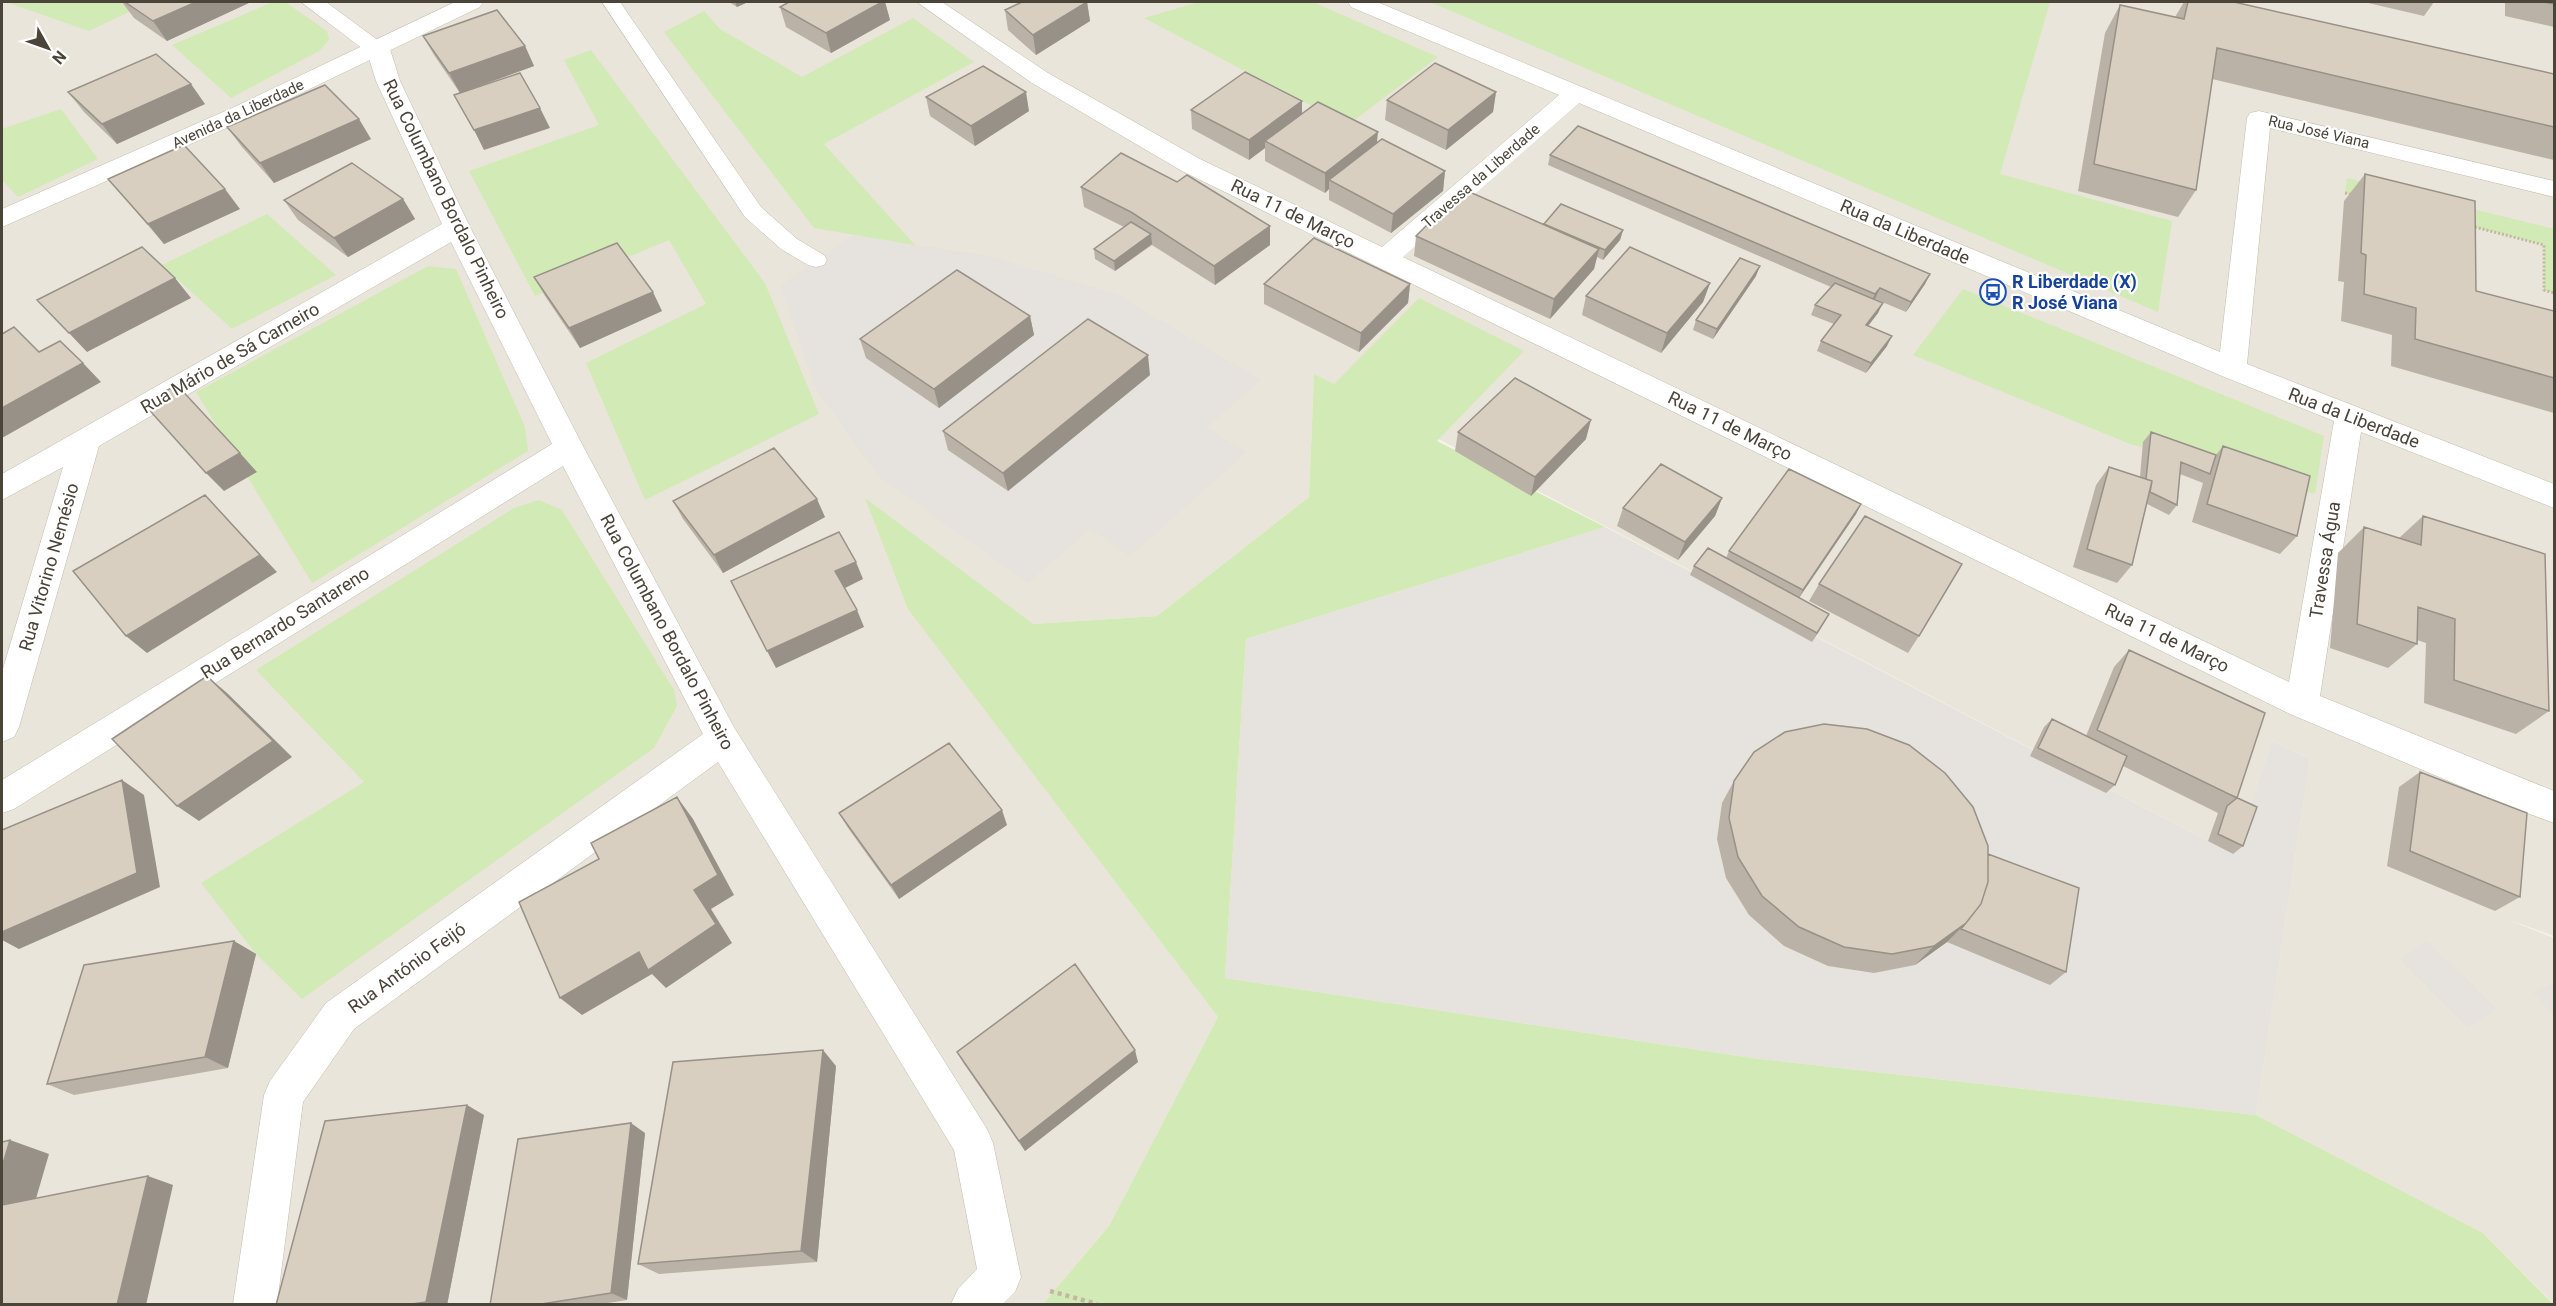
<svg xmlns="http://www.w3.org/2000/svg" width="2556" height="1306" viewBox="0 0 2556 1306" font-family="Roboto,sans-serif">
	<rect width="100%" height="100%" fill="#f6f3ec"/>
	<path fill="#eae5da" d="M 2,2 L 2554,2 L 2554,936 L 2504,918 L 2554,938 L 2554,1304 L 2483,1233 L 2256,1115 L 2310,759 L 2272,741 L 2233,854 L 1314,374 L 1309,497 L 1157,616 L 1033,624 L 909,609 L 1218,1017 L 1109,1226 L 1043,1304 L 2,1304 Z"/>
	<path fill="#e6e2dd" d="M 854,235 L 995,257 L 1118,295 L 1261,380 L 1207,427 L 1247,452 L 1130,556 L 1090,529 L 1028,583 L 879,477 L 814,386 L 781,285 Z
		M 1605,527 L 2233,854 L 2272,741 L 2310,759 L 2256,1115 L 1752,1058 L 1225,978 L 1246,639 Z
		M 2427,941 L 2497,1009 L 2468,1028 L 2400,959 Z
		M 2554,983 L 2554,1016 L 2533,992 Z"/>
	<path fill="#d2eab5" d="M 6,2 L 150,2 L 89,31 Z
		M 273,2 L 285,2 L 327,31 L 329,40 L 319,51 L 231,98 L 172,45 Z
		M 1199,2 L 1313,2 L 1438,57 L 1348,125 L 1144,18 Z
		M 1430,2 L 2050,2 L 2000,174 L 2172,221 L 2158,312 Z
		M 704,11 L 720,29 L 802,77 L 913,18 L 974,62 L 824,144 L 915,245 L 814,228 L 664,32 Z
		M 591,50 L 765,283 L 819,414 L 645,500 L 586,363 L 706,304 L 669,240 L 535,296 L 469,171 L 599,125 L 564,60 Z
		M 61,109 L 98,159 L 18,197 L 2,180 L 2,129 Z
		M 2347,178 L 2554,229 L 2554,293 L 2544,290 L 2544,245 L 2345,193 Z
		M 267,214 L 336,275 L 232,329 L 162,265 Z
		M 428,266 L 456,269 L 525,427 L 528,451 L 312,583 L 196,392 Z
		M 1963,289 L 2324,436 L 2315,494 L 2130,444 L 1913,355 Z
		M 1419,298 L 1524,351 L 1437,441 L 1605,527 L 1246,639 L 1225,978 L 1752,1058 L 2256,1115 L 2483,1233 L 2553,1304 L 1043,1304 L 1109,1226 L 1218,1017 L 908,609 L 865,498 L 1033,624 L 1157,616 L 1309,497 L 1314,374 L 1334,384 Z
		M 539,500 L 562,510 L 674,690 L 677,706 L 654,748 L 302,999 L 256,954 L 201,883 L 364,782 L 256,670 L 514,508 Z"/>
	<g fill="none" stroke-linecap="round" stroke-linejoin="round">
		<g stroke="#c2bbae" stroke-width="1">
			<path id="service" d="M 602,2 L 620,2 L 761,207 L 797,239 L 824,255 L 827,260 L 824,265 L 816,267 L 808,265 L 781,249 L 745,217 Z"/>
		</g>
		<g stroke="#c2bbae" stroke-width="1">
			<path id="minor" d="M 301,2 L 326,2 L 390,49 L 400,81 L 470,227 L 584,448 L 735,729 L 987,1129 L 993,1143 L 1021,1277 L 1015,1292 L 1003,1304 L 951,1304 L 958,1289 L 977,1269 L 954,1150 L 718,762 L 354,1029 L 303,1102 L 277,1304 L 233,1304 L 264,1095 L 270,1081 L 326,1003 L 703,734 L 563,466 L 14,809 L 2,813 L 2,780 L 552,444 L 451,242 L 99,446 L 19,727 L 14,737 L 2,742 L 2,672 L 63,467 L 2,500 L 2,474 L 442,224 L 376,81 L 367,52 Z
				M 917,2 L 942,2 L 1048,73 L 1200,159 L 1382,247 L 1559,95 L 1351,7 L 1348,2 L 1377,2 L 2220,352 L 2247,118 L 2250,113 L 2259,111 L 2554,181 L 2554,197 L 2270,128 L 2247,364 L 2554,484 L 2554,508 L 2361,432 L 2320,696 L 2554,791 L 2554,823 L 2508,806 L 2290,714 L 1182,171 L 1032,83 ZM 1579,103 L 2222,376 L 2334,421 L 2289,682 L 1403,257 Z"/>
		</g>
		<g stroke="#c2bbae" stroke-width="1">
			<path id="tertiary" d="M 455,2 L 483,2 L 480,7 L 247,119 L 2,227 L 2,209 L 230,109 Z"/>
		</g>
		<path stroke="#c4b79f" stroke-width="3" stroke-dasharray="2 2" stroke-linecap="butt" d="M 2345,193 L 2353,195
			M 2471,226 L 2544,245 L 2544,290 L 2554,293"/>
		<path stroke="#c4b79f" stroke-width="4.5" stroke-dasharray="4 4" stroke-linecap="butt" d="M 1050,1291 L 1097,1304"/>
		<use href="#service" fill="#fff" fill-rule="evenodd"/>
		<use href="#minor" fill="#fff" fill-rule="evenodd"/>
		<use href="#tertiary" fill="#fff" fill-rule="evenodd"/>
	</g>
	<path fill="#bab2a6" d="M 122,2 L 251,2 L 167,41 L 134,18 Z
		M 729,2 L 748,2 L 737,7 Z
		M 789,2 L 885,2 L 890,20 L 831,53 L 786,27 L 780,7 Z
		M 1087,2 L 1090,21 L 1036,55 L 1008,30 L 1005,10 Z
		M 2184,2 L 2234,2 L 2554,74 L 2554,160 L 2212,79 L 2196,190 L 2178,217 L 2078,191 L 2105,33 L 2120,5 L 2175,17 Z
		M 2364,2 L 2434,2 L 2424,16 Z
		M 2505,2 L 2554,2 L 2554,27 L 2505,16 Z
		M 423,36 L 525,46 L 534,66 L 460,93 L 434,55 Z
		M 68,92 L 205,104 L 117,144 L 84,112 Z
		M 1496,92 L 1493,112 L 1446,150 L 1385,120 L 1387,100 Z
		M 926,97 L 1029,111 L 975,146 L 930,116 Z
		M 1302,101 L 1302,114 L 1445,171 L 1443,191 L 1391,233 L 1329,200 L 1329,189 L 1325,193 L 1265,161 L 1265,148 L 1249,160 L 1192,129 L 1191,110 Z
		M 227,127 L 371,139 L 274,183 L 242,147 Z
		M 1550,155 L 1930,274 L 1925,284 L 1906,312 L 1875,299 L 1878,313 L 1868,326 L 1887,346 L 1866,373 L 1817,351 L 1821,341 L 1834,324 L 1811,315 L 1815,305 L 1831,287 L 1548,165 Z
		M 2365,174 L 2476,291 L 2554,311 L 2554,413 L 2391,366 L 2392,335 L 2341,321 L 2344,282 L 2338,281 L 2344,201 Z
		M 108,179 L 240,209 L 164,244 Z
		M 1177,182 L 1270,226 L 1270,245 L 1215,285 L 1152,245 L 1115,271 L 1095,259 L 1094,249 L 1124,227 L 1084,207 L 1081,187 Z
		M 403,199 L 415,219 L 348,257 L 298,220 L 284,200 Z
		M 1544,225 L 1623,230 L 1620,240 L 1603,260 L 1597,257 L 1594,269 L 1550,319 L 1414,256 L 1416,236 Z
		M 1756,276 L 1713,339 L 1693,330 L 1696,320 Z
		M 534,277 L 662,311 L 580,348 L 545,296 Z
		M 1710,283 L 1703,302 L 1661,353 L 1582,315 L 1586,296 Z
		M 1264,284 L 1410,284 L 1408,303 L 1359,352 L 1264,304 Z
		M 1030,316 L 1034,335 L 939,408 L 866,358 L 860,339 Z
		M 1150,375 L 1008,491 L 948,450 L 943,431 Z
		M 1458,432 L 1586,439 L 1531,496 L 1455,451 Z
		M 2151,432 L 2216,455 L 2223,446 L 2297,536 L 2280,554 L 2192,522 L 2203,483 L 2180,474 L 2177,505 L 2169,515 L 2147,504 L 2132,565 L 2117,583 L 2073,567 L 2096,485 L 2109,467 L 2140,477 L 2143,442 Z
		M 1722,498 L 1715,516 L 1678,560 L 1617,526 L 1623,508 Z
		M 673,501 L 825,517 L 723,573 L 683,519 Z
		M 1861,504 L 1856,514 L 1799,598 L 1829,614 L 1812,642 L 1690,575 L 1694,566 L 1726,558 L 1729,551 Z
		M 2423,516 L 2549,711 L 2516,734 L 2424,703 L 2426,643 L 2417,640 L 2417,644 L 2388,668 L 2330,648 L 2338,553 L 2364,527 L 2399,538 Z
		M 1819,584 L 1919,636 L 1908,653 L 1809,601 Z
		M 2129,650 L 2237,798 L 2243,846 L 2233,854 L 2208,841 L 2218,813 L 2123,766 L 2115,785 L 2106,793 L 2030,756 L 2044,727 L 2052,719 L 2086,736 L 2114,667 Z
		M 2420,772 L 2520,897 L 2495,911 L 2387,866 L 2399,787 Z
		M 1734,781 L 1988,854 L 2066,972 L 2050,985 L 1947,942 L 1915,965 L 1874,973 L 1828,966 L 1784,946 L 1749,915 L 1726,878 L 1717,839 L 1722,803 Z
		M 839,813 L 1007,825 L 899,899 L 848,828 Z
		M 234,941 L 256,954 L 228,1068 L 74,1095 L 47,1084 Z
		M 957,1052 L 1138,1062 L 1025,1151 L 964,1064 Z
		M 836,1066 L 817,1262 L 659,1274 L 638,1264 Z
		M 484,1115 L 447,1305 L 276,1305 Z
		M 645,1133 L 627,1300 L 595,1305 L 490,1305 Z"/>
	<path fill="#979187" d="M 196,2 L 251,2 L 167,41 L 153,21 Z
		M 735,2 L 748,2 L 737,7 Z
		M 882,2 L 885,2 L 890,20 L 831,53 L 826,33 Z
		M 1087,2 L 1090,21 L 1036,55 L 1033,35 Z
		M 525,46 L 534,66 L 460,93 L 449,73 Z
		M 191,84 L 205,104 L 117,144 L 102,124 Z
		M 1026,92 L 1029,111 L 975,146 L 971,126 Z
		M 1496,92 L 1493,112 L 1446,150 L 1448,130 Z
		M 1302,101 L 1302,121 L 1265,141 L 1265,148 L 1249,160 L 1249,140 Z
		M 540,108 L 550,128 L 484,150 L 474,130 Z
		M 359,119 L 371,139 L 274,183 L 260,163 Z
		M 1378,132 L 1376,152 L 1329,180 L 1329,189 L 1325,193 L 1325,173 Z
		M 1445,171 L 1443,191 L 1391,233 L 1393,214 Z
		M 225,189 L 240,209 L 164,244 L 148,224 Z
		M 403,199 L 415,219 L 348,257 L 334,238 Z
		M 1270,226 L 1270,245 L 1215,285 L 1214,266 Z
		M 1623,230 L 1620,240 L 1603,260 L 1605,250 Z
		M 1151,234 L 1152,244 L 1115,271 L 1114,261 Z
		M 1599,249 L 1594,269 L 1550,319 L 1554,299 Z
		M 1760,266 L 1756,276 L 1713,339 L 1717,329 Z
		M 1930,274 L 1925,284 L 1906,312 L 1911,302 Z
		M 175,278 L 191,298 L 87,352 L 69,333 Z
		M 1710,283 L 1703,302 L 1661,353 L 1667,333 Z
		M 1410,284 L 1408,303 L 1359,352 L 1361,333 Z
		M 1880,288 L 1875,299 L 1870,304 L 1875,294 Z
		M 653,292 L 662,311 L 580,348 L 569,328 Z
		M 1883,303 L 1878,313 L 1861,335 L 1866,325 Z
		M 1030,316 L 1034,335 L 939,408 L 934,389 Z
		M 1892,336 L 1887,346 L 1866,373 L 1871,363 Z
		M 1148,355 L 1150,375 L 1008,491 L 1003,473 Z
		M 83,363 L 101,382 L 2,438 L 2,408 Z
		M 1591,420 L 1586,439 L 1531,496 L 1535,477 Z
		M 240,453 L 257,472 L 224,491 L 206,473 Z
		M 205,495 L 277,572 L 147,653 L 126,636 Z
		M 1722,498 L 1715,516 L 1678,560 L 1685,542 Z
		M 817,499 L 825,517 L 723,573 L 714,555 Z
		M 1861,504 L 1856,514 L 1798,599 L 1803,590 Z
		M 856,562 L 863,579 L 843,589 L 835,571 Z
		M 857,610 L 864,627 L 776,668 L 767,651 Z
		M 1829,614 L 1824,623 L 1812,642 L 1817,633 Z
		M 207,676 L 227,693 L 292,757 L 199,821 L 177,806 Z
		M 122,780 L 144,795 L 160,887 L 19,949 L 2,940 L 2,932 Z
		M 677,797 L 693,819 L 734,895 L 711,909 L 732,943 L 666,988 L 652,974 L 582,1015 L 560,998 L 639,952 L 694,890 Z
		M 1002,810 L 1007,825 L 899,899 L 891,885 Z
		M 1966,923 L 1947,942 L 1915,965 L 1934,946 Z
		M 234,941 L 256,954 L 228,1068 L 205,1057 Z
		M 823,1050 L 836,1066 L 817,1262 L 801,1251 Z
		M 1135,1050 L 1138,1062 L 1025,1151 L 1019,1141 Z
		M 467,1105 L 484,1115 L 447,1305 L 433,1305 L 426,1302 Z
		M 631,1123 L 645,1133 L 627,1300 L 611,1293 Z
		M 10,1140 L 49,1154 L 5,1305 L 2,1305 L 2,1167 Z
		M 148,1176 L 173,1185 L 146,1305 L 117,1305 Z"/>
	<path fill="#d8cfc1" stroke="#979187" stroke-width="1.5" d="M 125,2 L 196,2 L 153,21 Z
		M 789,2 L 882,2 L 826,33 L 780,7 Z
		M 1022,2 L 1087,2 L 1033,35 L 1005,10 Z
		M 2188,2 L 2234,2 L 2554,74 L 2554,127 L 2217,48 L 2196,190 L 2094,164 L 2120,5 L 2184,19 Z
		M 2544,2 L 2554,2 L 2554,4 Z
		M 497,10 L 525,46 L 449,73 L 423,36 Z
		M 156,54 L 191,84 L 102,124 L 68,92 Z
		M 1435,63 L 1496,92 L 1448,130 L 1387,100 Z
		M 983,66 L 1026,92 L 971,126 L 926,97 Z
		M 1245,72 L 1302,101 L 1249,140 L 1191,110 Z
		M 520,73 L 540,108 L 474,130 L 454,95 Z
		M 325,85 L 359,119 L 260,163 L 227,127 Z
		M 1318,102 L 1378,132 L 1325,173 L 1265,141 Z
		M 1578,126 L 1930,274 L 1911,302 L 1880,288 L 1875,294 L 1550,155 Z
		M 1382,139 L 1445,171 L 1393,214 L 1329,180 Z
		M 184,145 L 225,189 L 148,224 L 108,179 Z
		M 1121,153 L 1177,182 L 1187,175 L 1270,226 L 1214,266 L 1131,212 L 1081,187 Z
		M 352,163 L 403,199 L 334,238 L 284,200 Z
		M 2365,174 L 2475,201 L 2476,291 L 2554,311 L 2554,378 L 2415,339 L 2416,308 L 2364,294 L 2366,255 L 2361,253 Z
		M 1463,189 L 1599,249 L 1554,299 L 1416,236 Z
		M 1561,204 L 1623,230 L 1605,250 L 1544,224 Z
		M 1131,222 L 1151,234 L 1114,261 L 1094,249 Z
		M 1314,238 L 1410,284 L 1361,333 L 1264,284 Z
		M 617,243 L 653,292 L 569,328 L 534,277 Z
		M 142,247 L 175,278 L 69,333 L 37,300 Z
		M 1630,247 L 1710,283 L 1667,333 L 1586,296 Z
		M 1740,258 L 1760,266 L 1717,329 L 1696,320 Z
		M 957,270 L 1030,316 L 934,389 L 860,339 Z
		M 1835,283 L 1883,303 L 1866,325 L 1892,336 L 1871,363 L 1821,341 L 1841,315 L 1815,305 Z
		M 1088,319 L 1148,355 L 1003,473 L 943,431 Z
		M 14,327 L 39,352 L 60,341 L 83,363 L 2,408 L 2,334 Z
		M 1515,378 L 1591,420 L 1535,477 L 1458,432 Z
		M 177,385 L 240,453 L 206,473 L 143,403 Z
		M 2151,432 L 2216,455 L 2210,474 L 2181,462 L 2177,505 L 2150,492 L 2152,481 L 2146,479 Z
		M 2223,446 L 2310,476 L 2297,536 L 2207,504 Z
		M 774,448 L 817,499 L 714,555 L 673,501 Z
		M 1661,464 L 1722,498 L 1685,542 L 1623,508 Z
		M 2109,467 L 2152,481 L 2132,565 L 2087,549 Z
		M 1789,469 L 1861,504 L 1803,590 L 1729,551 Z
		M 205,495 L 260,555 L 126,636 L 73,571 Z
		M 1865,516 L 1962,564 L 1919,636 L 1819,584 Z
		M 2423,516 L 2545,554 L 2549,711 L 2454,680 L 2455,619 L 2418,607 L 2417,644 L 2357,624 L 2364,527 L 2421,545 Z
		M 839,532 L 856,562 L 835,571 L 857,610 L 767,651 L 731,581 Z
		M 1708,548 L 1829,614 L 1817,633 L 1694,566 Z
		M 2129,650 L 2265,713 L 2237,798 L 2097,730 Z
		M 207,676 L 273,741 L 177,806 L 112,739 Z
		M 2052,719 L 2127,756 L 2115,785 L 2038,748 Z
		M 1824,724 L 1867,729 L 1909,745 L 1945,773 L 1973,807 L 1988,846 L 1988,882 L 1981,904 L 1966,923 L 1934,946 L 1892,954 L 1844,947 L 1799,927 L 1762,896 L 1738,857 L 1729,818 L 1734,781 L 1754,752 L 1785,732 Z
		M 949,743 L 1002,810 L 891,885 L 839,813 Z
		M 2420,772 L 2527,813 L 2520,897 L 2410,851 Z
		M 122,780 L 137,873 L 2,932 L 2,830 Z
		M 2231,795 L 2257,807 L 2243,846 L 2218,834 L 2227,806 L 2237,798 Z
		M 677,797 L 718,875 L 694,890 L 716,924 L 648,970 L 639,952 L 560,998 L 519,902 L 599,859 L 591,843 Z
		M 1988,854 L 2079,888 L 2066,972 L 1961,929 L 1966,923 L 1981,904 L 1988,882 Z
		M 234,941 L 205,1057 L 47,1084 L 84,965 Z
		M 1075,964 L 1135,1050 L 1019,1141 L 957,1052 Z
		M 823,1050 L 801,1251 L 638,1264 L 673,1062 Z
		M 467,1105 L 426,1302 L 405,1305 L 276,1305 L 325,1121 Z
		M 631,1123 L 611,1293 L 535,1305 L 490,1305 L 518,1139 Z
		M 10,1140 L 2,1167 L 2,1142 Z
		M 148,1176 L 117,1305 L 2,1305 L 2,1205 Z"/>
	<defs>
		<g id="bus-ring" transform="scale(1.35)"><circle r="9.5" fill="#fff" stroke="#1a4fb4" stroke-width="1.5"/><path d="M-5-6H5V4H4V6H2V4H-2V6H-4V4H-5ZM-3.5-4V0h7V-4ZM-3.5 1.2v1.5H-2V1.2ZM2 1.2v1.5H3.5V1.2Z" fill="#1a4fb4"/></g>
	</defs>
	<g fill-rule="evenodd">
		<use href="#bus-ring" x="1993" y="292"/>
	</g>
	<g text-anchor="middle" stroke-width="4.5" stroke-linejoin="round" paint-order="stroke">
		<g font-size="15" fill="#4b4439" stroke="#fff">
			<text transform="translate(238 114) rotate(-25)" y="5">Avenida da Liberdade</text>
			<text transform="translate(2319 132) rotate(13)" y="5">Rua José Viana</text>
			<text transform="translate(1481 176) rotate(-41)" y="5">Travessa da Liberdade</text>
		</g>
		<g font-size="18" fill="#4b4439" stroke="#fff">
			<text transform="translate(446 199) rotate(64)" y="6">Rua Columbano Bordalo Pinheiro</text>
			<text transform="translate(1293 214) rotate(26)" y="6">Rua 11 de Março</text>
			<text transform="translate(1905 232) rotate(23)" y="6">Rua da Liberdade</text>
			<text transform="translate(230 358) rotate(-30)" y="6">Rua Mário de Sá Carneiro</text>
			<text transform="translate(2354 418) rotate(21)" y="6">Rua da Liberdade</text>
			<text transform="translate(1730 426) rotate(26)" y="6">Rua 11 de Março</text>
			<text transform="translate(2325 560) rotate(-81)" y="6">Travessa Água</text>
			<text transform="translate(49 567) rotate(-74)" y="6">Rua Vitorino Nemésio</text>
			<text transform="translate(285 623) rotate(-32)" y="6">Rua Bernardo Santareno</text>
			<text transform="translate(667 632) rotate(62)" y="6">Rua Columbano Bordalo Pinheiro</text>
			<text transform="translate(2167 638) rotate(26)" y="6">Rua 11 de Março</text>
			<text transform="translate(407 968) rotate(-36)" y="6">Rua António Feijó</text>
		</g>
		<g font-size="18" font-weight="bold" fill="#164399" stroke="#fff" text-anchor="start">
			<text x="2012" y="288">R Liberdade (X)<tspan x="2012" dy="21">R José Viana</tspan></text>
		</g>
	</g>
	<rect width="2556" height="1306" fill="none" stroke="#4b4439" stroke-width="6"/>
	<g transform="translate(48 48) rotate(130)" stroke="#ffffff" stroke-width="4.5" paint-order="stroke">
	<path d="M0-4.5L10 22L0 15L-10 22Z" fill="#4b4439"/>
	<text y="-9" font-size="16" font-weight="bold" text-anchor="middle" fill="#4b4439">N</text>
	</g>
</svg>
